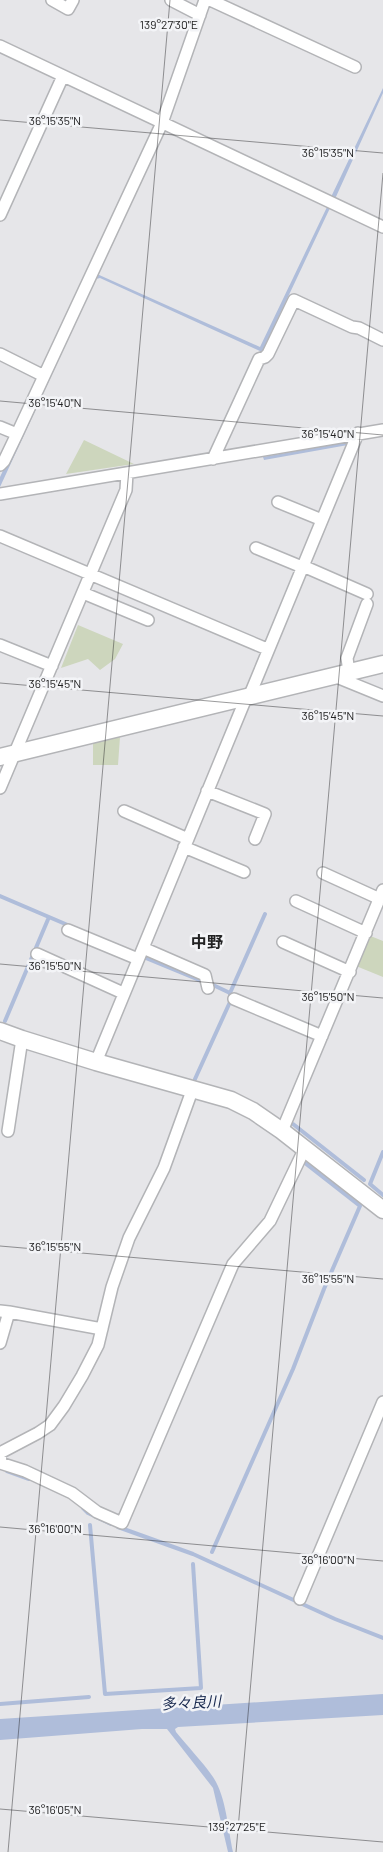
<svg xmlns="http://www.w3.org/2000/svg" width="383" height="1852" viewBox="0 0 383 1852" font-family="Barlow,'Noto Sans JP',sans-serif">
	<rect width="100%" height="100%" fill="#e6e6e9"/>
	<path fill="#cdd6bd" d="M 84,440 L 134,464 L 66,474 Z
		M 78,625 L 123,644 L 115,659 L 100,670 L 88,659 L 61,668 Z
		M 120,737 L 118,765 L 93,765 L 93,743 Z
		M 368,935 L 383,941 L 383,977 L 356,966 Z"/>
	<path fill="#afbdda" d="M 383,88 L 383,93 L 335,199 L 331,197 Z
		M 327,207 L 330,208 L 262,352 L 100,278 L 96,279 L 0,487 L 0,477 L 97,274 L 260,347 Z
		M 348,442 L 348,445 L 264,460 L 263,457 Z
		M 383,1694 L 383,1715 L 178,1727 L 175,1729 L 176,1732 C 188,1747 202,1761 213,1777 C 226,1796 228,1829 233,1852 L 228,1852 L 213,1788 L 167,1729 L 142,1729 L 0,1740 L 0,1719 Z"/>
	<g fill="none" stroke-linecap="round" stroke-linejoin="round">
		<path stroke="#afbdda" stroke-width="4" d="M 0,896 L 70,926
			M 141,956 L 204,982
			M 230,993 L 265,914
			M 5,1021 L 49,917
			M 195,1079 L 230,1002 L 230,993 L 211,984
			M 293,1124 L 364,1180
			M 383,1152 L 370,1184 L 383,1195
			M 7,1471 L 29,1479
			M 83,1508 L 88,1513 L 111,1524
			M 90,1525 L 105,1694 L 201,1688 L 193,1564
			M 118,1527 L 193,1554 L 335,1619 L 383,1638
			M 212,1552 L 293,1369 L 324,1289 L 360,1206 L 305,1163
			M 0,1704 L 89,1697"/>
		<g stroke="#b3b4b7" stroke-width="14">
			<path id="street" d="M 52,0 L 68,9 L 73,0
				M 171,0 L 200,15
				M 210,0 L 355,67
				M 0,46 L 383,227
				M 0,215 L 63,76
				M 0,354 L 44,376
				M 0,427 L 17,434
				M 213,459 L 259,359 L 265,357 L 268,354 L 294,300 L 352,327 L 359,328 L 383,340
				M 0,465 L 4,461 L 17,434 L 162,123 L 205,0
				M 0,494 L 383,430
				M 278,502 L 322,520
				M 0,536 L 267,649
				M 256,548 L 302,567
				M 303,566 L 367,594
				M 83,593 L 148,620
				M 0,645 L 52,666
				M 349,672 L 347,658 L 367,604
				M 334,676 L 383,696
				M 249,697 L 358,433
				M 0,788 L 126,490 L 127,473
				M 207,791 L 265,814 L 255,839
				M 124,811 L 188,839
				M 184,847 L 244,872
				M 323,873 L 380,899
				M 296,901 L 366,933
				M 68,930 L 138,959
				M 283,942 L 350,972
				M 143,948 L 205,975 L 208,988
				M 37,954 L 123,993
				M 234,999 L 322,1036
				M 96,1062 L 246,698
				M 8,1131 L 22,1039
				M 282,1131 L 383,890
				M 0,1311 L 9,1312 L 0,1343
				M 9,1312 L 102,1329
				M 0,1463 L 25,1471 L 72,1493 L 97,1512 L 122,1523 L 233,1264 L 270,1221 L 305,1148
				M 1,1463 L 0,1453 L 38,1433 L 50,1425 L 64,1406 L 82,1376 L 98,1345 L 112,1287 L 129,1238 L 164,1168 L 193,1088
				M 300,1599 L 383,1402"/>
		</g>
		<g stroke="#b3b4b7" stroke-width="19">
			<path id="secondary" d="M 0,757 L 383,664
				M 0,1031 L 22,1039 L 96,1062 L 231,1100 L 253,1111 L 282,1131 L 383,1210"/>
		</g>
		<use href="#street" stroke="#fff" stroke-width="11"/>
		<use href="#secondary" stroke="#fff" stroke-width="16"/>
	</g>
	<path fill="none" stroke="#222223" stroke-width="1" stroke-opacity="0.45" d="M 0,120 L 383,153M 0,401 L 383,435M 0,683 L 383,716M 0,964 L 383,998M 0,1246 L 383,1279M 0,1527 L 383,1561M 0,1809 L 383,1842M 8,1852 L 170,0M 236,1852 L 383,173"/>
	<g text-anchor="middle" stroke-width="5" stroke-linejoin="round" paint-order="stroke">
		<g font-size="15" font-style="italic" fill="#16274d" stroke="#f3f4f7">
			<text transform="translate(191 1703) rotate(-3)" y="5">多々良川</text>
		</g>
		<g font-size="16" font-weight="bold" fill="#222223" stroke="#f3f4f7">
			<text x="207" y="948">中野</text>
		</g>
	</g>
	<g font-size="12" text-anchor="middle" fill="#222223" stroke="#f3f4f7" stroke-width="5" stroke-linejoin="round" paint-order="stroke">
		<text x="169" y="29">139°27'30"E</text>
		<text x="55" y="125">36°15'35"N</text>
		<text x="328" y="157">36°15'35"N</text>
		<text x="55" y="407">36°15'40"N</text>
		<text x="328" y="438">36°15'40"N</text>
		<text x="55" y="688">36°15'45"N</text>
		<text x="328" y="720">36°15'45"N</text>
		<text x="55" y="970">36°15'50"N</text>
		<text x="328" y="1001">36°15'50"N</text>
		<text x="55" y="1251">36°15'55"N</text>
		<text x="328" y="1283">36°15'55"N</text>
		<text x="55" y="1533">36°16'00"N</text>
		<text x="328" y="1564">36°16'00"N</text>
		<text x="55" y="1814">36°16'05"N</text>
		<text x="237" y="1831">139°27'25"E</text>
	</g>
</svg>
